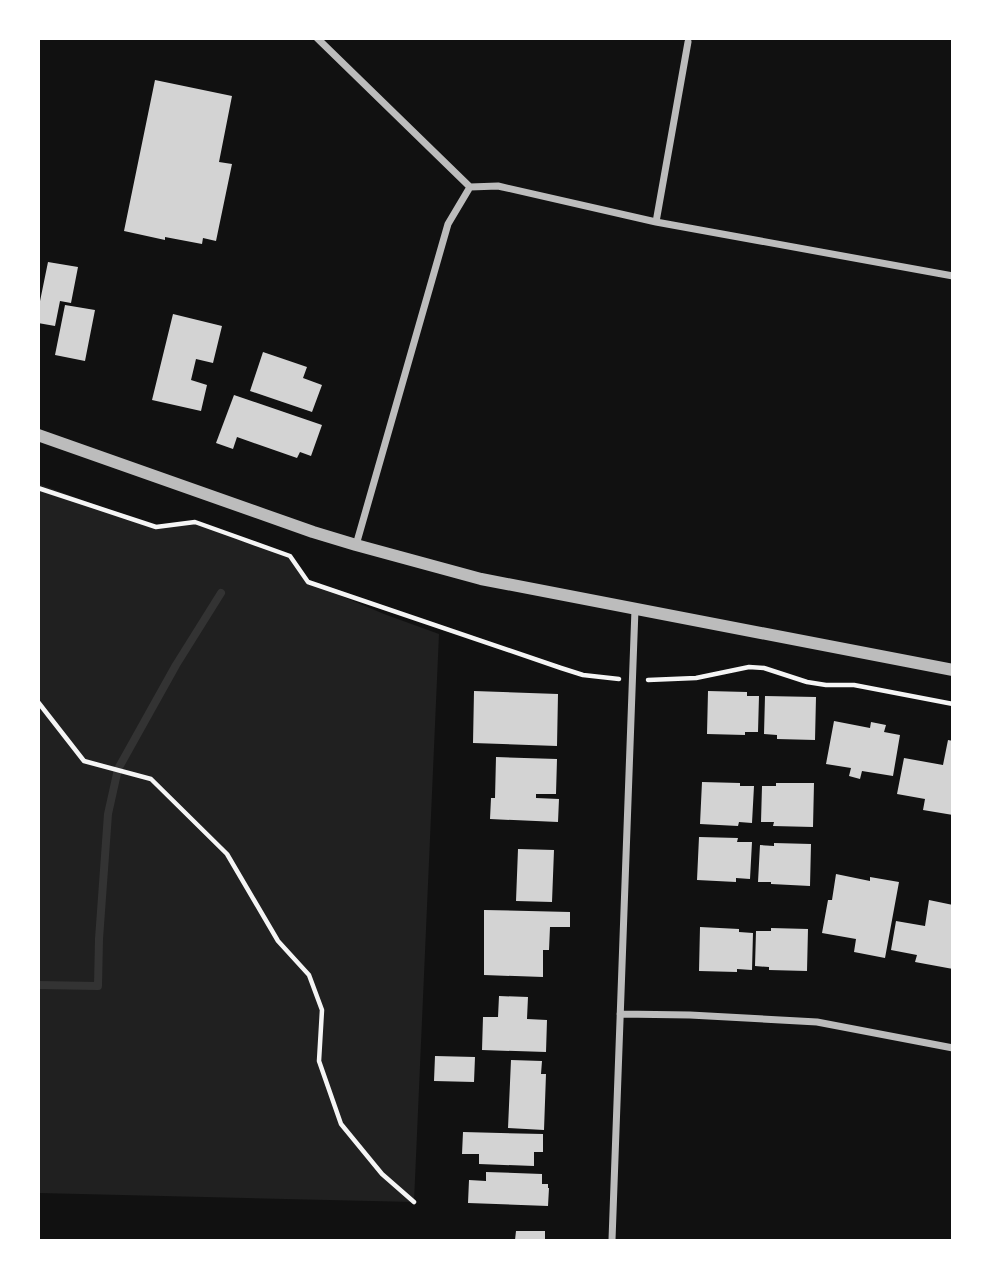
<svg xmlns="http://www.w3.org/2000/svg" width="991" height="1279" viewBox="0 0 991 1279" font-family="Montserrat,sans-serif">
	<rect width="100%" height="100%" fill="#111"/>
	<path fill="#202020" d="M 39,484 L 156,527 L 195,522 L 290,556 L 308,582 L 384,614 L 439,634 L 414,1202 L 39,1193 Z"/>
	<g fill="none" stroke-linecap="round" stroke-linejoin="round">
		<path stroke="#333" stroke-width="8" d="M 38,985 L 98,986 L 99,939 L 108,814 L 118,769 L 176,665 L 221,593"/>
	</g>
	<path fill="#d3d3d3" d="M 155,80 L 232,96 L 219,162 L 232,164 L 216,241 L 203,238 L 202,244 L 165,237 L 165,240 L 124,231 Z
		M 48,262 L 78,267 L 71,303 L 60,301 L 55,326 L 38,323 L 38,311 Z
		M 65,305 L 95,310 L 85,361 L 55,355 Z
		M 173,314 L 222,326 L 213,363 L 196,359 L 191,380 L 207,385 L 201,411 L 152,400 Z
		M 263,352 L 307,367 L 303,378 L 322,385 L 312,412 L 250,391 Z
		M 234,395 L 322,425 L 311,456 L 300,452 L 297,458 L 237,437 L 233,449 L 216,443 Z
		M 474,691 L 558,694 L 557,746 L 473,743 Z
		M 708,691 L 747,692 L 747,696 L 759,696 L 758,732 L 745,732 L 745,735 L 707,734 Z
		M 765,696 L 816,697 L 815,740 L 777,739 L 777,735 L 764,734 Z
		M 834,721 L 870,728 L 871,722 L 886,725 L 884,732 L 900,735 L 893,776 L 862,771 L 860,779 L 849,776 L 851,768 L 826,764 Z
		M 948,740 L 953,741 L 953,815 L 923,810 L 925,799 L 897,794 L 904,758 L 943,765 Z
		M 496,757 L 557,759 L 556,794 L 536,794 L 536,798 L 559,799 L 558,822 L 490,819 L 491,798 L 495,798 Z
		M 702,782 L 740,783 L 740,786 L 754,786 L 752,823 L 739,822 L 738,826 L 700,824 Z
		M 776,783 L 814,783 L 813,827 L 773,826 L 774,822 L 761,822 L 762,786 L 776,786 Z
		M 699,837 L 738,838 L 737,842 L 752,842 L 750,879 L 736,878 L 736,882 L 697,880 Z
		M 774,843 L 811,844 L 810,886 L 771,884 L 771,882 L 758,882 L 760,845 L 774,846 Z
		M 518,849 L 554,850 L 552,902 L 516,901 Z
		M 836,874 L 870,881 L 870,877 L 899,882 L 885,958 L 854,952 L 856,939 L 822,933 L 828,900 L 832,900 Z
		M 929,900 L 953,905 L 953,969 L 915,962 L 917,955 L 891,950 L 896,921 L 925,926 Z
		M 484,910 L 570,912 L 570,927 L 550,927 L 549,950 L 543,950 L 543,977 L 484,975 Z
		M 700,927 L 739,929 L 739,932 L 753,933 L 752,970 L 737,969 L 737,972 L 699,971 Z
		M 771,928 L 808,929 L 807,971 L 769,970 L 769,967 L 755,966 L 756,931 L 771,931 Z
		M 499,996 L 528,997 L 527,1019 L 547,1020 L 546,1052 L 482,1050 L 483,1017 L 498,1017 Z
		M 435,1056 L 475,1057 L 474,1082 L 434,1081 Z
		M 511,1060 L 542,1061 L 541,1074 L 546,1074 L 544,1130 L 508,1128 Z
		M 463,1132 L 543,1134 L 543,1152 L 534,1152 L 534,1166 L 479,1164 L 479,1154 L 462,1154 Z
		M 486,1172 L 542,1174 L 542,1184 L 548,1184 L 548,1188 L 549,1188 L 548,1206 L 468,1203 L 469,1180 L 486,1181 Z
		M 516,1231 L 545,1231 L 545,1240 L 515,1240 Z"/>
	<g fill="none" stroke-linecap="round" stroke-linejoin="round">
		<path stroke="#f5f5f5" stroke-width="4.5" d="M 38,488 L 156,527 L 195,522 L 237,537 L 290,556 L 308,582 L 561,668 L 583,675 L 619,679
			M 648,680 L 696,678 L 749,667 L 764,668 L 807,682 L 826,685 L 854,685 L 953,704
			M 38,702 L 84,761 L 151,779 L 227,854 L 278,941 L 309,975 L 322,1010 L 319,1061 L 341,1124 L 382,1174 L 414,1202"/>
		<path stroke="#bcbcbc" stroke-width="7" d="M 317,38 L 470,187
			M 470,187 L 498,186 L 656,222 L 953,276
			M 656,222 L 688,42
			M 356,545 L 448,224 L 470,187
			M 620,1014 L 690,1015 L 817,1022 L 953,1048
			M 612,1240 L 635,609"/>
		<path stroke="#bcbcbc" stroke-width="12" d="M 38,435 L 313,532 L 356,545 L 481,579 L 953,670"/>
	</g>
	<rect width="991" height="1279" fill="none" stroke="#ffffff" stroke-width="80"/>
</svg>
